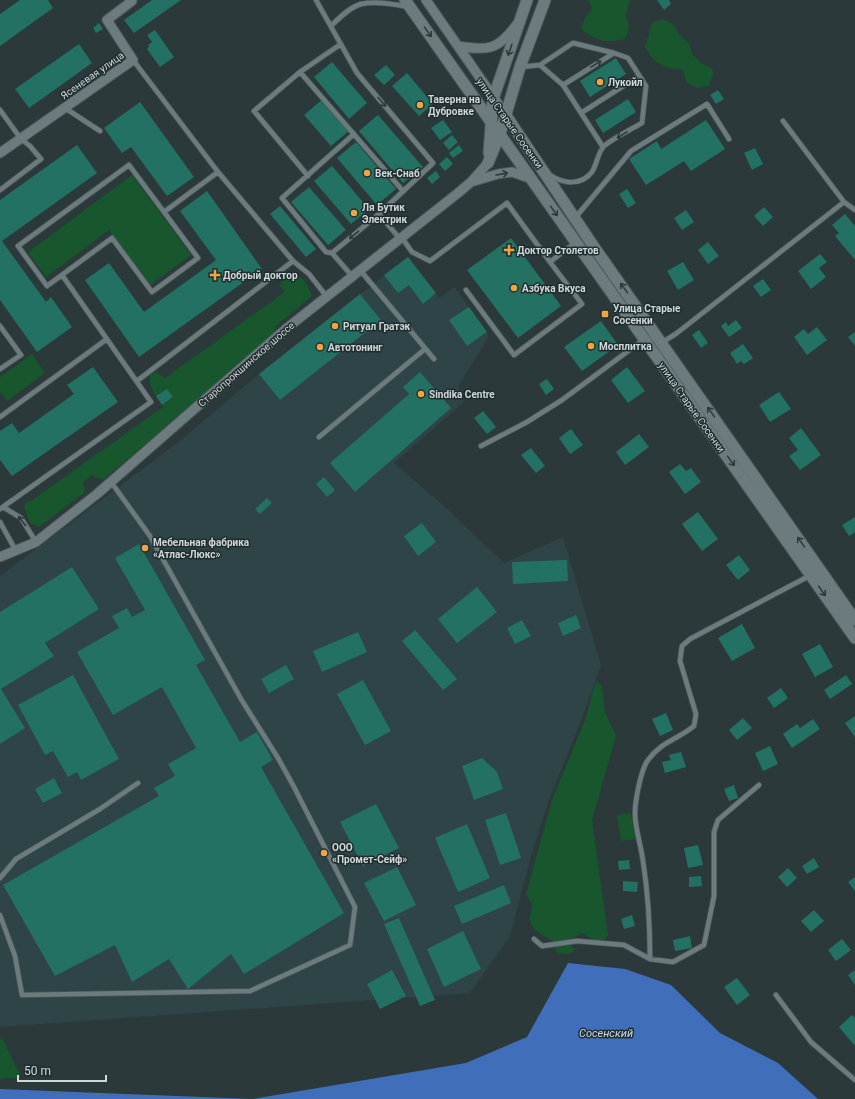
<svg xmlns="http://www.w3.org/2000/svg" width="855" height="1099" viewBox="0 0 855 1099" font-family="Roboto,sans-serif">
	<rect width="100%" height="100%" fill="#2b393a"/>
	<path fill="#2e4447" d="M 408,257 L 439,298 L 455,287 L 489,336 L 458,387 L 464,402 L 394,463 L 443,505 L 504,563 L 563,537 L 601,665 L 581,721 L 549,800 L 530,860 L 510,936 L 470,993 L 0,1027 L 0,576 L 181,440 L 259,374 Z"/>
	<path fill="#18562e" d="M 588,0 L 630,0 L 626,15 L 629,26 L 626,38 C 609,45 595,40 581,29 L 585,18 L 592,8 Z
		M 663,19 L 673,24 L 680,35 L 689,43 L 692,54 L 701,63 L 712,68 L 713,74 L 709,86 L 697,88 L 686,82 L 683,70 C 664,68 654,64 645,47 L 652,23 Z
		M 132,175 L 191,255 L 150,285 L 109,230 L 46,277 L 28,252 Z
		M 295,275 C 305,278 308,286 312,296 L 276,326 L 273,336 L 104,479 L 96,478 L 93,475 L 82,483 L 85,487 L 84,493 L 39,527 L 30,523 L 24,507 L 26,502 L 31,501 L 163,407 L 162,405 L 173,398 L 167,389 L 156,396 C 151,388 148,384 151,374 L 156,372 L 165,378 L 285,292 L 280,286 L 281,281 Z
		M 32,354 L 45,373 L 7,401 L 0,391 L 0,377 Z
		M 597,682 L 602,686 L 605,712 L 616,736 L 592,820 L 608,935 L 604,941 L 598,942 L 582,933 L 571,939 L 570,945 L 575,949 L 570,954 L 557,953 L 552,940 C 543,936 530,929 530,918 C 530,914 532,909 532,905 L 526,894 L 552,800 L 585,720 L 594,687 Z
		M 631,813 L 635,839 L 621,841 L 617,815 Z
		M 2,1038 L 21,1077 L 0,1079 L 0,1039 Z"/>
	<path fill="#406eba" d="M 568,963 L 625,969 L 671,985 L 720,1033 L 778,1063 L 818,1099 L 0,1099 L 0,1089 L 253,1099 L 466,1063 L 527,1037 Z"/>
	<path fill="#237163" d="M 20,0 L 48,0 L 53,8 L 0,46 L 0,14 Z
		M 152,0 L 181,0 L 134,33 L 124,20 Z
		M 657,0 L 669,0 L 671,4 L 664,10 Z
		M 99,23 L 103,29 L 96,33 L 93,28 Z
		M 155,30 L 174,57 L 160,67 L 147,49 L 149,47 L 148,45 L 152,42 L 147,35 Z
		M 79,44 L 92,63 L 29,108 L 15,89 Z
		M 616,58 L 626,74 L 590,97 L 580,81 Z
		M 332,62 L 367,103 L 349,119 L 314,77 Z
		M 386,65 L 395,75 L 384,85 L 374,75 Z
		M 407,73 L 433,104 L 419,116 L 392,86 Z
		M 718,90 L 724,99 L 716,104 L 710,95 Z
		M 323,99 L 349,131 L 331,146 L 304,115 Z
		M 628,99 L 636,112 L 603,133 L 595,120 Z
		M 140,102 L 194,177 L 167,196 L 131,147 L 122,153 L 104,128 Z
		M 378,115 L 423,167 L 403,183 L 359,131 Z
		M 443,120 L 452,132 L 440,140 L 431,128 Z
		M 706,120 L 725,149 L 691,171 L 684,161 L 646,185 L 629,159 L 657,141 L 661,149 Z
		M 452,135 L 458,142 L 449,150 L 443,143 Z
		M 356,142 L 396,189 L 377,205 L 337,158 Z
		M 77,145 L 97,173 L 2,241 L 46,302 L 51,297 L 72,327 L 37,352 L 0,300 L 0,200 Z
		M 459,145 L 463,151 L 453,158 L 449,153 Z
		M 755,148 L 763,164 L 752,170 L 744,153 Z
		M 447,157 L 453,164 L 445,171 L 439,164 Z
		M 332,166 L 369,209 L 351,224 L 314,181 Z
		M 436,171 L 440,177 L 432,184 L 427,178 Z
		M 309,187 L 346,230 L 328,245 L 291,202 Z
		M 627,189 L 636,203 L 628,208 L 619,194 Z
		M 207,191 L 262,269 L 139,357 L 85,280 L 109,263 L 144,312 L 216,260 L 180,211 Z
		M 280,206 L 316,249 L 306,257 L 270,214 Z
		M 764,207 L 773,217 L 763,226 L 754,216 Z
		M 686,210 L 694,222 L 682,230 L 674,218 Z
		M 845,214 L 855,226 L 855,260 L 835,236 L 839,233 L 832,225 Z
		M 511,238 L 561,306 L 518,338 L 467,270 Z
		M 708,242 L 719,256 L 708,264 L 698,250 Z
		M 820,254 L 827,262 L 819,268 L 826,277 L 811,289 L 798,271 Z
		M 408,257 L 436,293 L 423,304 L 409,285 L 398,293 L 384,275 Z
		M 683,262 L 694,280 L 678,290 L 667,271 Z
		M 763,279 L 771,290 L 761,297 L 753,286 Z
		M 360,294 L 381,320 L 280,400 L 259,374 Z
		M 469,307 L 487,332 L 467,346 L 449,320 Z
		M 736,320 L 742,328 L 729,337 L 721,326 L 726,322 L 728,326 Z
		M 601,321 L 618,345 L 582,371 L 564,347 Z
		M 817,327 L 827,340 L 807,355 L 794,337 L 804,329 L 808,334 Z
		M 699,330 L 708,343 L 701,348 L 692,335 Z
		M 855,332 L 855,346 L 848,337 Z
		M 743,344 L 753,358 L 744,364 L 741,361 L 737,364 L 730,353 Z
		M 93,367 L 118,402 L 12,476 L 0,460 L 0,431 L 12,423 L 19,433 L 74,394 L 67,385 Z
		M 627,367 L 645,391 L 628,403 L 611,380 Z
		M 420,372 L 451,408 L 355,492 L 330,463 L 409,394 L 403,387 Z
		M 547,379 L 554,389 L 546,395 L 539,384 Z
		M 167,389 L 173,397 L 162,405 L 156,396 Z
		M 779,392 L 791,409 L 770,422 L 759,405 Z
		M 483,411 L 496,427 L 487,434 L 474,418 Z
		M 801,428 L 821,455 L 800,470 L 789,456 L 798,450 L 789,438 Z
		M 571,429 L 583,445 L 570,454 L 559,438 Z
		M 639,434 L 649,447 L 625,465 L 616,452 Z
		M 531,448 L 545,466 L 536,473 L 521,455 Z
		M 680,464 L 686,471 L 691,468 L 701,482 L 685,494 L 669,472 Z
		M 324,477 L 335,490 L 327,497 L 316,484 Z
		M 267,498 L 272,503 L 260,514 L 255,509 Z
		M 698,512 L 718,539 L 702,551 L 682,524 Z
		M 855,517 L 855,532 L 849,536 L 842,525 Z
		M 422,523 L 436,542 L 418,556 L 404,536 Z
		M 139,544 L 205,660 L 196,665 L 240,742 L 257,732 L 273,760 L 261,767 L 344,913 L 244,974 L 231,954 L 188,989 L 169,959 L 132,982 L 115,945 L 55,976 L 3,885 L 159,796 L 154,788 L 175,776 L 168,764 L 196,748 L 162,687 L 113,715 L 77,652 L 119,628 L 112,616 L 127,608 L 132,617 L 145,610 L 115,558 Z
		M 739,555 L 750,570 L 738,580 L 726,565 Z
		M 567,560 L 568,581 L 513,584 L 512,562 Z
		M 72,567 L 99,609 L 45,643 L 54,656 L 1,689 L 25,728 L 0,744 L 0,612 Z
		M 477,587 L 497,612 L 457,643 L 438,619 Z
		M 576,615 L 581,628 L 563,636 L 558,623 Z
		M 522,620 L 531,636 L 515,644 L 507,628 Z
		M 742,624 L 755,648 L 732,661 L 718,638 Z
		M 415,630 L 457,679 L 443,690 L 402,641 Z
		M 358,632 L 367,652 L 322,672 L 313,651 Z
		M 820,644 L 833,667 L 815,677 L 802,654 Z
		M 286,665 L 294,679 L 269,693 L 261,679 Z
		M 73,675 L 119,759 L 81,780 L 77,772 L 68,777 L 53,751 L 45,755 L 18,705 Z
		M 846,675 L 852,684 L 830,699 L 824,690 Z
		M 363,680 L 391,731 L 365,745 L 337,694 Z
		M 781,688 L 788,698 L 774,708 L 767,698 Z
		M 666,713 L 673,730 L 660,736 L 652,719 Z
		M 855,716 L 855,737 L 845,723 Z
		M 743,718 L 752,728 L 737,740 L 729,730 Z
		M 813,719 L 820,729 L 792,748 L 783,734 L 797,724 L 800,728 Z
		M 770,746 L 778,764 L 763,771 L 755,753 Z
		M 681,752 L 686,767 L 665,773 L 662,762 L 671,760 L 669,755 Z
		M 482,758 L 497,772 L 503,789 L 474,800 L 462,766 Z
		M 54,778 L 62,793 L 43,803 L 35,789 Z
		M 734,785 L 738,798 L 729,801 L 724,789 Z
		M 376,804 L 399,848 L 363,866 L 340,822 Z
		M 506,813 L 521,858 L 500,865 L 485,820 Z
		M 467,824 L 490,878 L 458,892 L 435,838 Z
		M 698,845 L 703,865 L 688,868 L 684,848 Z
		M 814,858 L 819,867 L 807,874 L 802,866 Z
		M 629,860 L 630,869 L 619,870 L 618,861 Z
		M 397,867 L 416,905 L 384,921 L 364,883 Z
		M 788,868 L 797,878 L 787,887 L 778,877 Z
		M 701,876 L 702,886 L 689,887 L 689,877 Z
		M 855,877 L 855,890 L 854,890 L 848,882 Z
		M 623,881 L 638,882 L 637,892 L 623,891 Z
		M 504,885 L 511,903 L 462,924 L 454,906 Z
		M 814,910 L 824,921 L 811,932 L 801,921 Z
		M 632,915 L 635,926 L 624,929 L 621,919 Z
		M 399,918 L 435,1000 L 420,1006 L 384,924 Z
		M 463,931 L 481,969 L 444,987 L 427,949 Z
		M 690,936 L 692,948 L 675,951 L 673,940 Z
		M 842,939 L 851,950 L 836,961 L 828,950 Z
		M 392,970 L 406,996 L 380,1009 L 367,984 Z
		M 855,970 L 855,985 L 848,975 Z
		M 737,978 L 750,995 L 737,1005 L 724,987 Z
		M 852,1015 L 855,1018 L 855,1046 L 839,1027 Z"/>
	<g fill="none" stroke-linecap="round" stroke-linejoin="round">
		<g stroke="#4b5758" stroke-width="6">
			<path id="service" d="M 316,0 L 357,73 L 433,163 L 379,214 L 332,253 L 353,277
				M 331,26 C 339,18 350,7 361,4 C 375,1 394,4 408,7
				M 133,60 L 218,172 L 293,261 L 137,381
				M 540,65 L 573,43 L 614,53
				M 521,67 L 540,65 L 563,85 L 603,147
				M 300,72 L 403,191
				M 65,108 L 100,131
				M 0,110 L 21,139 L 30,146 L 41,159 L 0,190
				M 581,113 L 639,76
				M 783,121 L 844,202
				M 550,175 C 563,184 581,186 592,172 C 597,164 598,152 604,146 C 615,137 630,130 642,123 L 646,86 L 628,58 L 614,53 L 563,85
				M 308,176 L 254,111 L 300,72 L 341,44
				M 164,212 L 198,258 L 152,292 L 112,238 L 47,286 L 18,246 L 129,165 L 164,212 L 218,172
				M 379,214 L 400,239
				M 575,218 L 631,151 L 707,104 L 729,139
				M 402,238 L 412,252 L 430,261 L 507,203 L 550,262
				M 332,253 L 326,252 L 282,198 L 354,134
				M 293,261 L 309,274 L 327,297
				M 360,270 L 434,359
				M 466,290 L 514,355 L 582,304 L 550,262 L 576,242
				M 0,326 L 21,355 L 0,369
				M 663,342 L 677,333 L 844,202 L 855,210
				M 0,417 L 107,339
				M 319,437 L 425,349
				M 481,446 L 527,422 L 562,400 L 643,340
				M 3,507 L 21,518 L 36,542
				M 0,509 L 151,402 L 62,275
				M 0,522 L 16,551
				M 0,878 L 16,859 L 100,809 L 138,783
				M 0,915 L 15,956 L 22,995 L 250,991 L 350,945 L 355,907 L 294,787 L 278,758 L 241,699 L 150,536 L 111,482
				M 534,939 L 542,946 L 577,941 L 624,945 L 650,959 L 673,962 L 704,945 L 714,896 L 714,832 L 718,820 L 759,785
				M 650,959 C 650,926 648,893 643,861 C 641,845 635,829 635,813 C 635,801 641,769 648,760 C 662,741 677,740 694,726 L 696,714 L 680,661 L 682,646 L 690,639 L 811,575
				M 776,995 L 811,1042 L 855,1080"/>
		</g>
		<g stroke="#4b5758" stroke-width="11">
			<path id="minor" d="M 426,0 L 505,114
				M 458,46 C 489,51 498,50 517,24
				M 0,153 L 133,60 L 107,20 L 132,1 L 131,0
				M 471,182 L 498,174 L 512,172 L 532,179
				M 0,557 L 36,542 L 97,494 L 287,328 L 458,193 L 471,182 L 488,163"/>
		</g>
		<g stroke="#4b5758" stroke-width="13">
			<path id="tertiary" d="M 489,153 L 493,99 L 527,0
				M 488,163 L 500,134 L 520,67 L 545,0"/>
		</g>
		<g stroke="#4b5758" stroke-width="13">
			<path id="secondary" d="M 405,0 L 855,638
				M 505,114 L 594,247 L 855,620"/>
		</g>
		<use href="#service" stroke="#6c7b7d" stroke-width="4.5"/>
		<use href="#minor" stroke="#6c7b7d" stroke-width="9"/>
		<use href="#tertiary" stroke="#6c7b7d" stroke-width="11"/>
		<use href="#secondary" stroke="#6c7b7d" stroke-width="11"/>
	</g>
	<defs><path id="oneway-shaft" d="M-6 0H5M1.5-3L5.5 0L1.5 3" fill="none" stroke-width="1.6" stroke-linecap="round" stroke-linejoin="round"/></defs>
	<g stroke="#2c3a3c">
		<use href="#oneway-shaft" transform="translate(428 32) rotate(55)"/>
		<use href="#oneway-shaft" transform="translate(510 50) rotate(109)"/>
		<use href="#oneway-shaft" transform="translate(596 64) rotate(-32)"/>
		<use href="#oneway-shaft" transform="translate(382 102) rotate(50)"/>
		<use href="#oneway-shaft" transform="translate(622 135) rotate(148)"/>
		<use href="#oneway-shaft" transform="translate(502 174) rotate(-10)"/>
		<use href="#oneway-shaft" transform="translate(554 211) rotate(55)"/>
		<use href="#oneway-shaft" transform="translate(354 235) rotate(140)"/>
		<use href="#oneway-shaft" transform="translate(624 288) rotate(-126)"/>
		<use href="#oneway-shaft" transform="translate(711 412) rotate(-125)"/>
		<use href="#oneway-shaft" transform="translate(731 461) rotate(55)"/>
		<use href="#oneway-shaft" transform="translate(22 521) rotate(-128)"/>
		<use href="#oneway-shaft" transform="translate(801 542) rotate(-125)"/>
		<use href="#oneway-shaft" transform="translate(822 591) rotate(55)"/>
	</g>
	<g fill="#f1a540" stroke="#212e30" stroke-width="1.5">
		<circle cx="600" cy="82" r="4"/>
		<circle cx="420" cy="105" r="4"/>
		<circle cx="367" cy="173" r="4"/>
		<circle cx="354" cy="213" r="4"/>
		<path d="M507 244h4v4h4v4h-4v4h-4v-4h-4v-4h4z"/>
		<path d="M213 269h4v4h4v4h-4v4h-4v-4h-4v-4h4z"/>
		<circle cx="514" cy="288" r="4"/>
		<rect x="601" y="310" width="8" height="8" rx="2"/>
		<circle cx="335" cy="326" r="4"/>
		<circle cx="591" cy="346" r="4"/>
		<circle cx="320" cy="347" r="4"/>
		<circle cx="421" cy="394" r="4"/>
		<circle cx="145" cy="548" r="4"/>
		<circle cx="324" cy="853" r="4"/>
	</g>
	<g text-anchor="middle" stroke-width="3" stroke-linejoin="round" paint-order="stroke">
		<g font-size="10" fill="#cfd7d8" stroke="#212e30">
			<text transform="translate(92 75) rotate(-35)" y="4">Ясеневая улица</text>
			<text transform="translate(510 123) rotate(55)" y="4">улица Старые Сосенки</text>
			<text transform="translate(246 364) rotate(-41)" y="4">Старопрокшинское шоссе</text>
			<text transform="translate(692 407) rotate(55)" y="4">улица Старые Сосенки</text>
		</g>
		<g font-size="10" font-weight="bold" fill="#cfd7d8" stroke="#212e30" text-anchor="start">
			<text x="608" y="86">Лукойл</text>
			<text x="428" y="103">Таверна на<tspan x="428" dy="12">Дубровке</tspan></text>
			<text x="375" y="177">Век-Снаб</text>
			<text x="362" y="211">Ля Бутик<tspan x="362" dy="12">Электрик</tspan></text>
			<text x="517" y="254">Доктор Столетов</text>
			<text x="223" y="279">Добрый доктор</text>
			<text x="522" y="292">Азбука Вкуса</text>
			<text x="613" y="312">Улица Старые<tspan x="613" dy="12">Сосенки</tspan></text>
			<text x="343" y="330">Ритуал Гратэк</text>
			<text x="599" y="350">Мосплитка</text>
			<text x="328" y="351">Автотонинг</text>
			<text x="429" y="398">Sindika Centre</text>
			<text x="153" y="546">Мебельная фабрика<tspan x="153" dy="12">«Атлас-Люкс»</tspan></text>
			<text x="332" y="851">ООО<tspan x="332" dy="12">«Промет-Сейф»</tspan></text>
		</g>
		<g font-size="11" font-style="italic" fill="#cedbef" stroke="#212e30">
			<text x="606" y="1037">Сосенский</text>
		</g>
	</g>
	<path d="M18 1075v6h88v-6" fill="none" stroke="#cfd7d8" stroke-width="2"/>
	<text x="24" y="1075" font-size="12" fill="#cfd7d8" stroke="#212e30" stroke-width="3" paint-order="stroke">50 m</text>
</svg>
